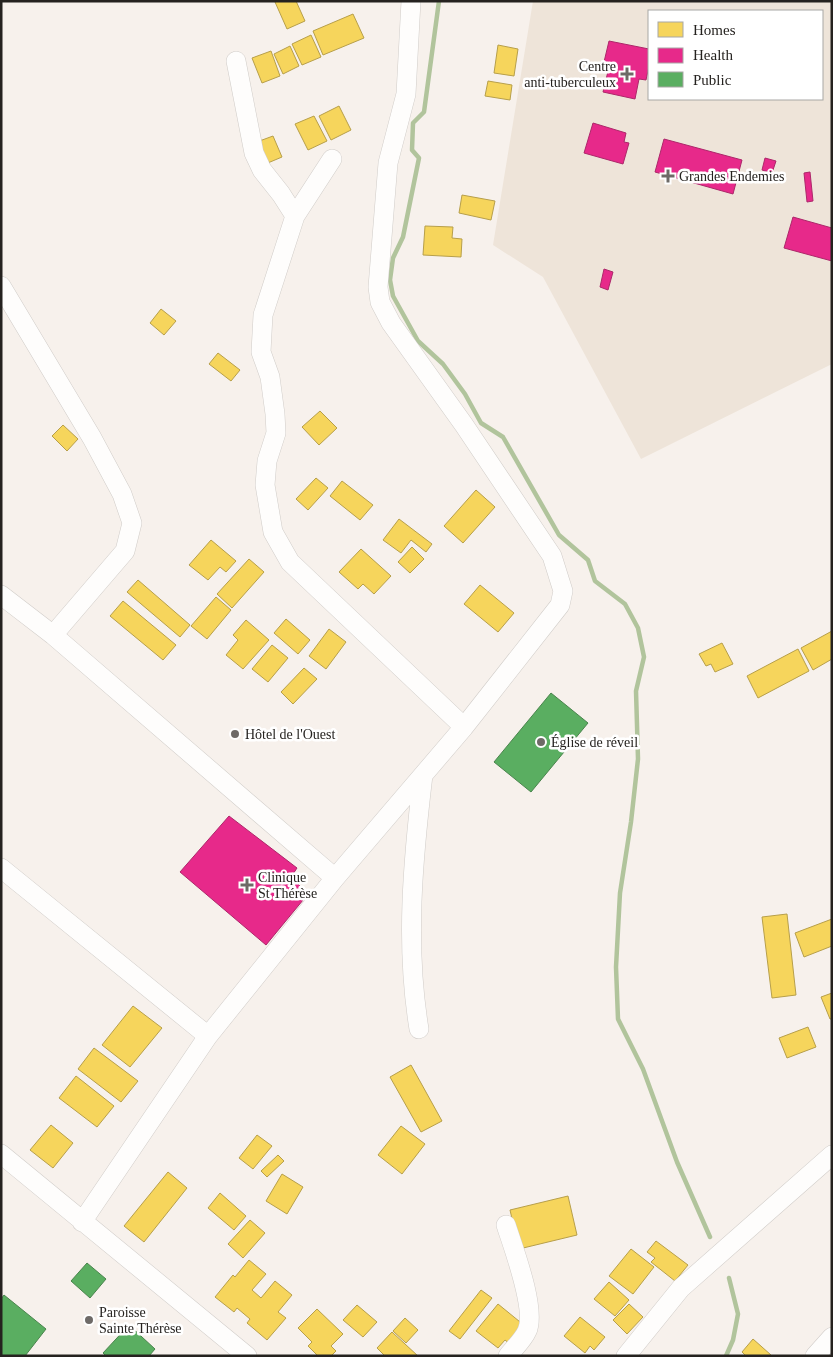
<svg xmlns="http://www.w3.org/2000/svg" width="833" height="1357" viewBox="0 0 833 1357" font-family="'Times New Roman',serif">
	<rect width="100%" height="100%" fill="#f7f1ec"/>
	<path fill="#eee4d9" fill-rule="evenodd" d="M 533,1 L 832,1 L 832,364 L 641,459 L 543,277 L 493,245 ZM 649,11 L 822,11 L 822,99 L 649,99 Z"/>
	<path fill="#f6d55c" stroke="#b79f4a" d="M 277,1 L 296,1 L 305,21 L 287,29 L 275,2 Z
		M 353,14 L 364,38 L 323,55 L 313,31 Z
		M 311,35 L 321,57 L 302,65 L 292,44 Z
		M 498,45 L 518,49 L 514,76 L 494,73 Z
		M 290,46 L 299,66 L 283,74 L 274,54 Z
		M 271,51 L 280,76 L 262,83 L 252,58 Z
		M 488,81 L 512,85 L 510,100 L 485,96 Z
		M 339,106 L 351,130 L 331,140 L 319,116 Z
		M 314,116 L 327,141 L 308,150 L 295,124 Z
		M 273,136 L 282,157 L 263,165 L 254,143 Z
		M 462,195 L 495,201 L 491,220 L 459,213 Z
		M 425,226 L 453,227 L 452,238 L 462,239 L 461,257 L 423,255 Z
		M 161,309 L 176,321 L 164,335 L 150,323 Z
		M 218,353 L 240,370 L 231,381 L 209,364 Z
		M 320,411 L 337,428 L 319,445 L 302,427 Z
		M 63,425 L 78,439 L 67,451 L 52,436 Z
		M 316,478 L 328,488 L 308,510 L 296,499 Z
		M 342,481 L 373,505 L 360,520 L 330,496 Z
		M 476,490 L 495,507 L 463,543 L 444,526 Z
		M 399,519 L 432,544 L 426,552 L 411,540 L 401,553 L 383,540 Z
		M 211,540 L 236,561 L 226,572 L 220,567 L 208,580 L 189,565 Z
		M 412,547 L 424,559 L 410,573 L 398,562 Z
		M 361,549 L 391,576 L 374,594 L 363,584 L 358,589 L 339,572 Z
		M 249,559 L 264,572 L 232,608 L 217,594 Z
		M 138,580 L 190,625 L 180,637 L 127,592 Z
		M 480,585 L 514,613 L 498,632 L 464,604 Z
		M 216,597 L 231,610 L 207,639 L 191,626 Z
		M 123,601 L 176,645 L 163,660 L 110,616 Z
		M 286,619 L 310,640 L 298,654 L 274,633 Z
		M 246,620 L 269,640 L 243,669 L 226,655 L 238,640 L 233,635 Z
		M 329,629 L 346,642 L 326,669 L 309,656 Z
		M 832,631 L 832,659 L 813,670 L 801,648 Z
		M 722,643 L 733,664 L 715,672 L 711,664 L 706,666 L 699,654 Z
		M 272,645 L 288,658 L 268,682 L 252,669 Z
		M 798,649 L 809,671 L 758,698 L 747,676 Z
		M 304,668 L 317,679 L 293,704 L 281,692 Z
		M 787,914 L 796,995 L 772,998 L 762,917 Z
		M 832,919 L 832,946 L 804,957 L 795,933 Z
		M 832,993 L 832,1019 L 830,1019 L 821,997 Z
		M 133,1006 L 162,1028 L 130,1067 L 102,1045 Z
		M 808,1027 L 816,1047 L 787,1058 L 779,1038 Z
		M 94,1048 L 138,1081 L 121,1102 L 78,1069 Z
		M 411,1065 L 442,1121 L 421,1132 L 390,1077 Z
		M 76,1076 L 114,1106 L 97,1127 L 59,1098 Z
		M 51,1125 L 73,1143 L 53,1168 L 30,1150 Z
		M 401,1126 L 425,1144 L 402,1174 L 378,1155 Z
		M 257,1135 L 272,1146 L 253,1169 L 239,1158 Z
		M 278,1155 L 284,1161 L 267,1177 L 261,1171 Z
		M 168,1172 L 187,1188 L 144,1242 L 124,1226 Z
		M 282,1174 L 303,1187 L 287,1214 L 266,1201 Z
		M 220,1193 L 246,1216 L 234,1230 L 208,1208 Z
		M 568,1196 L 577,1235 L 519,1249 L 510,1210 Z
		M 250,1220 L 265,1233 L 243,1258 L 228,1244 Z
		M 656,1241 L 688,1265 L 675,1281 L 651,1262 L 655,1258 L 647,1252 Z
		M 631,1249 L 654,1267 L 633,1294 L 609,1276 Z
		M 249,1260 L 266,1274 L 252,1290 L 261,1298 L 275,1281 L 292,1295 L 278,1312 L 286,1318 L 267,1340 L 247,1323 L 250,1319 L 237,1308 L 234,1312 L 215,1297 L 233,1275 L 235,1277 Z
		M 609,1282 L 629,1300 L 615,1316 L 594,1299 Z
		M 481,1290 L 492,1298 L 460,1339 L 449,1331 Z
		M 498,1304 L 525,1326 L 510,1344 L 505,1340 L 498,1348 L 476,1331 Z
		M 629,1304 L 643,1317 L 627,1334 L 613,1320 Z
		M 357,1305 L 377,1322 L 363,1337 L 343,1320 Z
		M 317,1309 L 343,1334 L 331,1346 L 336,1351 L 331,1356 L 318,1356 L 308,1346 L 312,1342 L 298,1328 Z
		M 580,1317 L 605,1337 L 594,1350 L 590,1346 L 585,1353 L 564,1336 Z
		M 405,1318 L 418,1330 L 406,1343 L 393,1331 Z
		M 392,1332 L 418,1356 L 385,1356 L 377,1348 Z
		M 753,1339 L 771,1355 L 770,1356 L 746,1356 L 742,1352 Z"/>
	<path fill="#e7298a" stroke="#ad276a" d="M 609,41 L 649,49 L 649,66 L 646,80 L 639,79 L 635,99 L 603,92 L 610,63 L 604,62 Z
		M 593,123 L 626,133 L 624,142 L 629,143 L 623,164 L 584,153 Z
		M 664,139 L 742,160 L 733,194 L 655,172 Z
		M 765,158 L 776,161 L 772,173 L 762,170 Z
		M 810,172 L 813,201 L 807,202 L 804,173 Z
		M 793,217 L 832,228 L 832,261 L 784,248 Z
		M 604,269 L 613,272 L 608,290 L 600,287 Z
		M 229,816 L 297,868 L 291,877 L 308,894 L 266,945 L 180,872 Z"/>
	<path fill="#5aae61" stroke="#4a844d" d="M 551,693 L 588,723 L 531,792 L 494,762 Z
		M 87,1263 L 106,1279 L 90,1298 L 71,1281 Z
		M 4,1295 L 46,1329 L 25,1356 L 1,1356 L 1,1299 Z
		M 129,1325 L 155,1349 L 149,1356 L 106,1356 L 103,1353 Z"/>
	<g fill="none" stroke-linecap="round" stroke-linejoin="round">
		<path stroke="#b1c49c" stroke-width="4.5" d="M 439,1 L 424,112 L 413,123 L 412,150 L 419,158 L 403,237 L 393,258 L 390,280 L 393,296 L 418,341 L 443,364 L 465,394 L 481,423 L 503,437 L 559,535 L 588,560 L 595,581 L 625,604 L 638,628 L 644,657 L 636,691 L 638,759 L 631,822 L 620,893 L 616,967 L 618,1019 L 643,1069 L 677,1162 L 710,1237
			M 726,1356 L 733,1340 L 738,1314 L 729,1278"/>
		<g stroke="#d0ccc8" stroke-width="20">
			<path id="minor" d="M 236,61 L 254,153 L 262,170 L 281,194 L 295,216
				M 332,159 L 295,216 L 263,315 L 261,352 L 270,377 L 275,414 L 276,433 L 267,461 L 265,485 L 273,532 L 290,562 L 464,727
				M 1,286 L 92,438 L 122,494 L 132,523 L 125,551 L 53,635
				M 1,595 L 53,635 L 335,878
				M 1,868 L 208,1036
				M 419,1029 C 405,944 413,859 423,775
				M 1,1154 L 247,1356
				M 82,1222 L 208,1036 L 335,878 L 464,727 L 560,605 L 563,591 L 552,556 L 464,425 L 391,323 L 380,302 L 378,287 L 388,163 L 406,94 L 411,1
				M 506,1225 C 513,1247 537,1310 527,1331 C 523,1340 514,1348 508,1356
				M 626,1356 L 681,1288 L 832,1155
				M 815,1356 L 832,1337"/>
		</g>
		<use href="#minor" stroke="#fefdfc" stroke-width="19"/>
	</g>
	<g fill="#6e6a67" stroke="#fff" stroke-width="2">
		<path d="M624.5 66.5h5v5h5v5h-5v5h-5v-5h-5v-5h5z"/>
		<path d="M665.5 168.5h5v5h5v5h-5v5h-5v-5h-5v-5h5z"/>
		<circle cx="235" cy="734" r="5"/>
		<circle cx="541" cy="742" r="5"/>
		<path d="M244.5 877.5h5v5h5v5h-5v5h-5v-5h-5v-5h5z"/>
		<circle cx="89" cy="1320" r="5"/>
	</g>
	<g text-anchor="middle" stroke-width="5" stroke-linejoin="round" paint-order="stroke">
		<g font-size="14" fill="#25221f" stroke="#fff" text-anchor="start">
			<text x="616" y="71" text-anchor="end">Centre<tspan x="616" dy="16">anti-tuberculeux</tspan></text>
			<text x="679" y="181">Grandes Endemies</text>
			<text x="245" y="739">Hôtel de l'Ouest</text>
			<text x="551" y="747">Église de réveil</text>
			<text x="258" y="882">Clinique<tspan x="258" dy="16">St Thérèse</tspan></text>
			<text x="99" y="1317">Paroisse<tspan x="99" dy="16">Sainte Thérèse</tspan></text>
		</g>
	</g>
	<rect width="833" height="1357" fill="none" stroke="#25221f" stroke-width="5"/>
	<rect x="648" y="10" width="175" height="90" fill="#ffffff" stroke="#a8a7a5"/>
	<rect x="658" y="22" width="25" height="15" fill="#f6d55c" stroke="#a8a7a5"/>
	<text x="693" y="35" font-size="15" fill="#25221f">Homes</text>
	<rect x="658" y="48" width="25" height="15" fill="#e7298a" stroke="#a8a7a5"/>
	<text x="693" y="60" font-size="15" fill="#25221f">Health</text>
	<rect x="658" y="72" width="25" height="15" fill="#5aae61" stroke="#a8a7a5"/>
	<text x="693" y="85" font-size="15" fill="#25221f">Public</text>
</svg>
